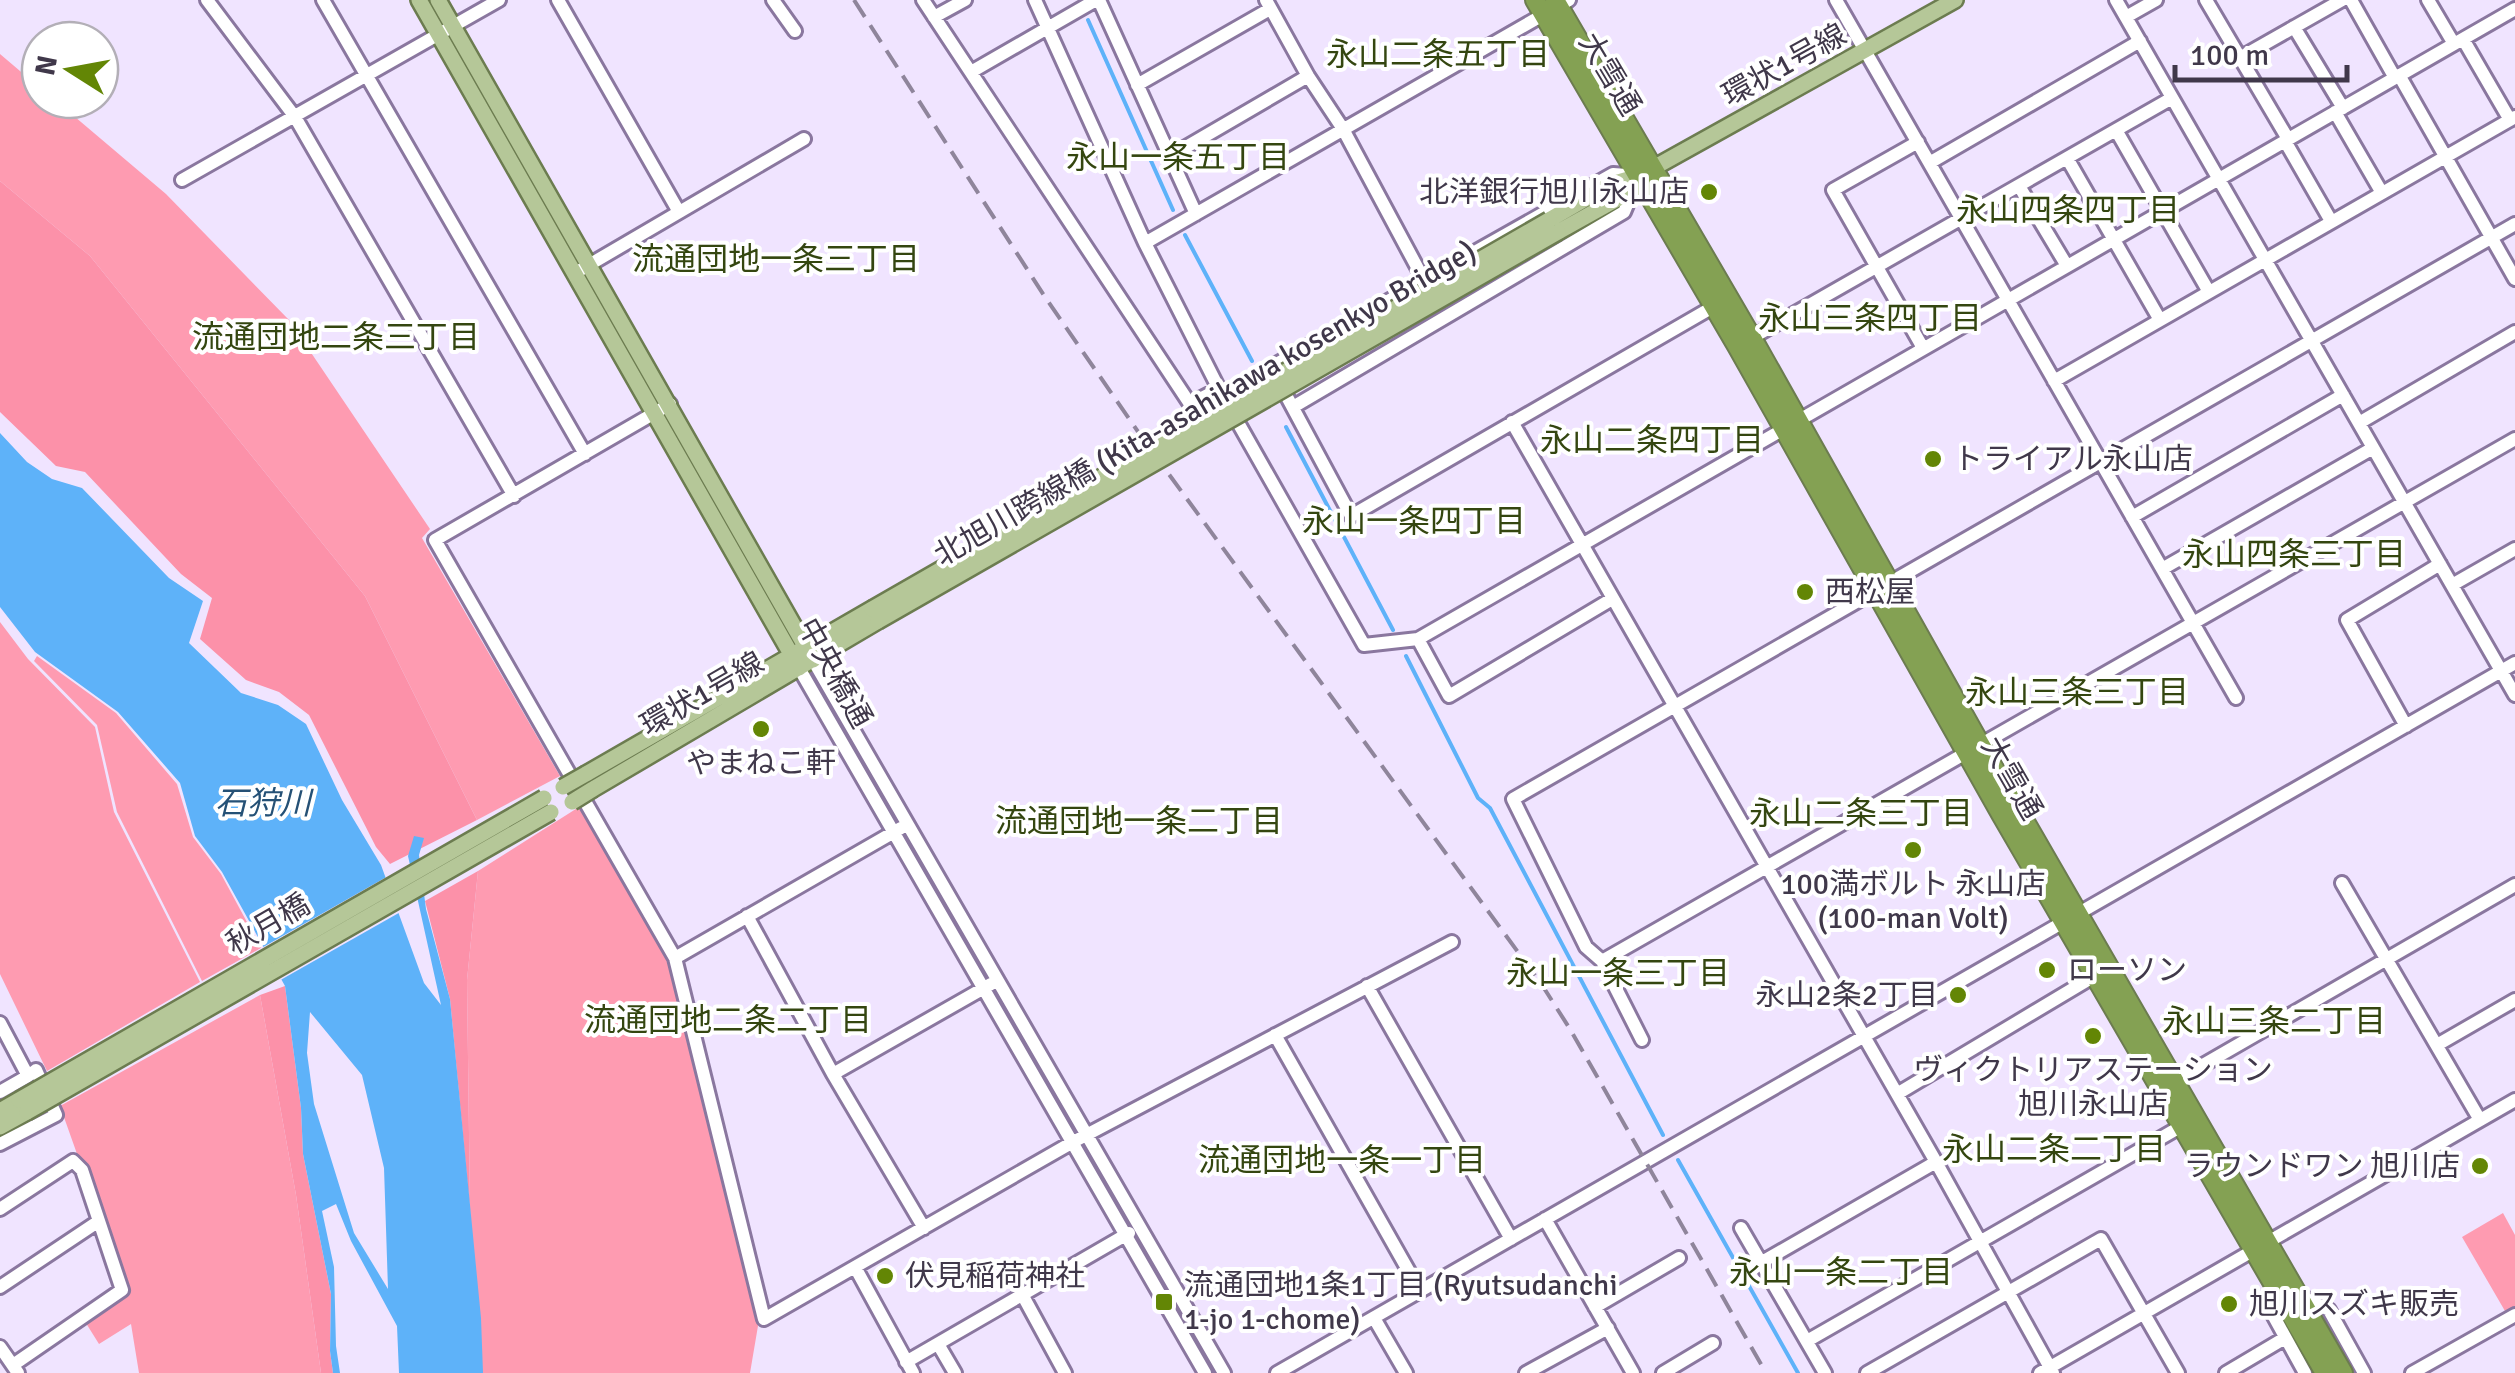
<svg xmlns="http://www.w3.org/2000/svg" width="2515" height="1373" viewBox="0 0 2515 1373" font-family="Signika,'Noto Sans JP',sans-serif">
	<rect width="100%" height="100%" fill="#f0e4ff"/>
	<path fill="#fe9bb1" d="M 0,54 L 40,88 L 40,100 L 55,100 L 166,194 L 289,320 L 430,529 L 422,538 L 560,776 L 477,820 L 365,596 L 90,256 L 0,181 Z
		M 0,622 L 28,659 L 95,727 L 114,812 L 200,982 L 47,1071 L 0,974 Z
		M 37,656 L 116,713 L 177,784 L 193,837 L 221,874 L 261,948 L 202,981 L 117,812 L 97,725 L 34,661 Z
		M 579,807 L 672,962 L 759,1320 L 750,1373 L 480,1373 L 470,1210 L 467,980 L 478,871 Z
		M 260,995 L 296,1195 L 321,1373 L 139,1373 L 131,1324 L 99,1344 L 84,1320 L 125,1289 L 60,1106 Z
		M 2503,1213 L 2515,1235 L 2515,1306 L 2505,1311 L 2462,1237 Z"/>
	<path fill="#fc91a9" d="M 0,181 L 90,256 L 365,596 L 477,820 L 390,864 L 376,847 L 309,715 L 279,692 L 246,680 L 200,639 L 212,598 L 181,574 L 85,472 L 56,466 L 0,412 Z
		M 478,871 L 467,980 L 470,1210 L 450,999 L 425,901 Z
		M 285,986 L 301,1108 L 303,1154 L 331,1294 L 330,1351 L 333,1373 L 321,1373 L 296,1195 L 260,995 Z"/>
	<path fill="#5eb2f9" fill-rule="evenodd" d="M 0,433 L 27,462 L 52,479 L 82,488 L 169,578 L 203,601 L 189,643 L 241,693 L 278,705 L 306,724 L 342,800 L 381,865 L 424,983 L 441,1005 L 408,856 L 414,836 L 424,838 L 419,855 L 426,909 L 450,999 L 481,1318 L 483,1373 L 399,1373 L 397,1326 L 351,1241 L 336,1204 L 322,1211 L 334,1267 L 336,1346 L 340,1373 L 333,1373 L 330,1351 L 331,1294 L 303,1154 L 301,1108 L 285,986 L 222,872 L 195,836 L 180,783 L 118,712 L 35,652 L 0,607 ZM 310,1012 L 362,1075 L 384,1168 L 388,1289 L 354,1233 L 314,1104 L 307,1053 Z"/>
	<path fill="#f0e4ff" d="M 390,875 L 404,910 L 277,982 L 258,950 Z"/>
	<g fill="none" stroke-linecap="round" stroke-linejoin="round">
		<path stroke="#5eb2f9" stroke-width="4" d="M 1088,20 L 1173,210
			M 1185,235 L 1252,361
			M 1286,427 L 1393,630
			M 1406,656 L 1478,798 L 1490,808 L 1663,1135
			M 1678,1160 L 1798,1373"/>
		<g stroke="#8a779f" stroke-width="18">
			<path id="minor" d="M 207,0 L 295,117 L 514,496
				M 323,0 L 585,454
				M 558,0 L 679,212
				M 773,0 L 795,31
				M 923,0 L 1190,404 L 1219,389
				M 1035,0 L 1145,243 L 1219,389 L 1364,645 L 1418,639 L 2515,9
				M 1099,0 L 1196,214
				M 1266,0 L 1308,76 L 1343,129 L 1424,280
				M 1836,0 L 2236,698
				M 2116,0 L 2515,695
				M 2206,0 L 2288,139
				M 2351,0 L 2395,78
				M 2428,0 L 2454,44
				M 934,17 L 965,0
				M 2126,17 L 2156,0
				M 2294,27 L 2343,108
				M 2463,39 L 2510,120
				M 2238,59 L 2342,0
				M 971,72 L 1096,0
				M 2399,75 L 2515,279
				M 1137,85 L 1270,9
				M 2335,112 L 2382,193
				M 2116,130 L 2209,292
				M 2285,141 L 2331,221
				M 1918,142 L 1833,190 L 1923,348
				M 1169,157 L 1308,76
				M 2067,158 L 2160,320
				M 1931,162 L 2140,41
				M 182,180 L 499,0
				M 2019,186 L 2067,266
				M 1145,243 L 1569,0
				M 582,269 L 804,139
				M 1748,340 L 2172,98
				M 2054,381 L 2515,117
				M 670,404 L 435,540 L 675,958 L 764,1319 L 1073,1142 L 1452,942
				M 1293,407 L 1624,212 L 1639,176 L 1613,174 L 1271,367 L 1351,516 L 1718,304
				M 1512,422 L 1936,1162 L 2053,1373
				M 2359,423 L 2515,332
				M 2132,517 L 2343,395
				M 2162,569 L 2373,448
				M 2452,585 L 2515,549
				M 1418,639 L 1449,696 L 1612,599
				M 813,660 L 1224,1373
				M 799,668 L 1205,1373
				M 2406,726 L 2347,620 L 2440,564
				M 2342,883 L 2480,1120
				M 747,916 L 833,1074 L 924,1228
				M 675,958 L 901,828
				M 1602,961 L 1586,947 L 1513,799 L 2515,224
				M 1367,986 L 1511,1239
				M 0,1023 L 28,1076 L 0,1092
				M 1275,1035 L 1420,1291
				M 1642,1040 L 1602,961 L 2515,439
				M 2437,1045 L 2515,1000
				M 833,1074 L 991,984
				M 2177,1080 L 2515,885
				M 1897,1094 L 2096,975
				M 0,1144 L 56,1115 L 36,1070 L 28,1076
				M 0,1209 L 73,1161 L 82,1170 L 122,1290 L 13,1365
				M 1545,1219 L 1633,1373
				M 1741,1228 L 1825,1373
				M 1762,1262 L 1936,1162
				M 855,1267 L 913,1373
				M 0,1287 L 99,1221
				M 1023,1296 L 1065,1373
				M 1595,1307 L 1679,1258
				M 1374,1318 L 1406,1373
				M 1807,1341 L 2187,1123
				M 938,1344 L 955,1373
				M 0,1347 L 18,1373
				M 906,1362 L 1129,1233
				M 1277,1373 L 2515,663
				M 1526,1373 L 1608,1328
				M 1663,1373 L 1713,1343
				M 1867,1373 L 2101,1239 L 2178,1373
				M 2040,1373 L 2515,1100
				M 2226,1373 L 2285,1338
				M 2305,1373 L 2272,1313 L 2301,1296 L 2329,1310 L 2364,1373
				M 2412,1373 L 2515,1315"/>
		</g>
		<g stroke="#6c7c50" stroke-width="20">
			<path id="major" d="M 419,0 L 799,668
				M 438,0 L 813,660
				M 1549,220 L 1611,184 L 1639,176 L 1955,0
				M 1558,232 L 1619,198 L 1636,179
				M 586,774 L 872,609
				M 593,789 L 878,621
				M 0,1111 L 19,1100
				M 0,1127 L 27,1112"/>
		</g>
		<g stroke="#6c7c50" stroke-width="22">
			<path id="highway" d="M 1535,0 L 1737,346 L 2001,814 L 2325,1373
				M 1555,0 L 1752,338 L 1980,744 L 2343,1373"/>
		</g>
		<use href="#minor" stroke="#fff" stroke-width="12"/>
		<use href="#major" stroke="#b5c798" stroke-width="15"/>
		<use href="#highway" stroke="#84a153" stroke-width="18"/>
		<path stroke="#8f859b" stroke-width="4" stroke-dasharray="20 10" stroke-linecap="butt" d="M 854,0 L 1045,297 L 1141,436 L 1542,985 L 1570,1029 L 1766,1373"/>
		<g stroke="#6c7c50" stroke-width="20" stroke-linecap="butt">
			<path id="major-bridge" d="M 872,609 L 1549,220
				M 878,621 L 1558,232
				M 563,787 L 586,774
				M 572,802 L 593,789
				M 19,1100 L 544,798
				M 27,1112 L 551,812"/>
		</g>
		<use href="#major-bridge" stroke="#b5c798" stroke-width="15"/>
	</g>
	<g fill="#638605" stroke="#fff" stroke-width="4">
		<circle cx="1709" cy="192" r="10"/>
		<circle cx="1933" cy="459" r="10"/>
		<circle cx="1805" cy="592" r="10"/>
		<circle cx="761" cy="729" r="10"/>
		<circle cx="1913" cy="850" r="10"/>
		<circle cx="2047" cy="970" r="10"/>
		<circle cx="1958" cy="995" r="10"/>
		<circle cx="2093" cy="1036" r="10"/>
		<circle cx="2480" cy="1166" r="10"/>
		<circle cx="885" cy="1276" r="10"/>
		<rect x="1154" y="1292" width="20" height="20" rx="5"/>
		<circle cx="2229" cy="1304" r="10"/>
	</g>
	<g text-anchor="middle" stroke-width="8" stroke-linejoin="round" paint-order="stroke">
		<g font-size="30" fill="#40384a" stroke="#fff">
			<text transform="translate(1784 65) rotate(-29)" y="10">環状1号線</text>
			<text transform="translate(1610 74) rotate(59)" y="10">大雪通</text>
			<text transform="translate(1205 403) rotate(-30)" y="10">北旭川跨線橋 (Kita-asahikawa kosenkyo Bridge)</text>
			<text transform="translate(835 673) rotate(61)" y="10">中央橋通</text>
			<text transform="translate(702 694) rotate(-30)" y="10">環状1号線</text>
			<text transform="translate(2012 778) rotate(60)" y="10">大雪通</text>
			<text transform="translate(268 924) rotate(-30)" y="10">秋月橋</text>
		</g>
		<g font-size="30" fill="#40384a" stroke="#fff" text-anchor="start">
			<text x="1689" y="202" text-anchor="end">北洋銀行旭川永山店</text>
			<text x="1953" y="469">トライアル永山店</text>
			<text x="1825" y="602">西松屋</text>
			<text x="761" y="773" text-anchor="middle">やまねこ軒</text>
			<text x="1913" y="894" text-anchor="middle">100満ボルト 永山店<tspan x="1913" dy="34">(100-man Volt)</tspan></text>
			<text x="2067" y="980">ローソン</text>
			<text x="1938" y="1005" text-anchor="end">永山2条2丁目</text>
			<text x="2093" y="1080" text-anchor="middle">ヴィクトリアステーション<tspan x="2093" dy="34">旭川永山店</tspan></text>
			<text x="2460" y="1176" text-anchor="end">ラウンドワン 旭川店</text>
			<text x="905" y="1286">伏見稲荷神社</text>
			<text x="1184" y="1295">流通団地1条1丁目 (Ryutsudanchi<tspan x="1184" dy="34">1-jo 1-chome)</tspan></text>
			<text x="2249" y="1314">旭川スズキ販売</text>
		</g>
		<g font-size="32" fill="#344610" stroke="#fff">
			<text x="1438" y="65">永山二条五丁目</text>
			<text x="1178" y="168">永山一条五丁目</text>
			<text x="2068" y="221">永山四条四丁目</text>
			<text x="776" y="270">流通団地一条三丁目</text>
			<text x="1870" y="329">永山三条四丁目</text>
			<text x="336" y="348">流通団地二条三丁目</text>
			<text x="1652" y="451">永山二条四丁目</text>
			<text x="1414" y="532">永山一条四丁目</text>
			<text x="2294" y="565">永山四条三丁目</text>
			<text x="2077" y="703">永山三条三丁目</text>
			<text x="1861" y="824">永山二条三丁目</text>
			<text x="1139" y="832">流通団地一条二丁目</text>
			<text x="1618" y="984">永山一条三丁目</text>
			<text x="728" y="1031">流通団地二条二丁目</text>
			<text x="2274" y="1032">永山三条二丁目</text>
			<text x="2054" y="1160">永山二条二丁目</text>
			<text x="1342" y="1171">流通団地一条一丁目</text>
			<text x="1841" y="1283">永山一条二丁目</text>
		</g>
		<g font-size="32" font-style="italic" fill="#255176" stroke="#fff">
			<text x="263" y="814">石狩川</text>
		</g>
	</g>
	<g transform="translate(70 70) rotate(281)"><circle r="48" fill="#ffffff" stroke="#b3afb7" stroke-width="2.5"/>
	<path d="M0-8L18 38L0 25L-18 38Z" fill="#638605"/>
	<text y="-15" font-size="28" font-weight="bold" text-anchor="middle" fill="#40384a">N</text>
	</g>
	<path d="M2175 65v15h172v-15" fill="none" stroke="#40384a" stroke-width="5"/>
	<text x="2190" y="65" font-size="30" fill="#40384a" stroke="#ffffff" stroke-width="8" paint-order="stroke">100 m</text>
</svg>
